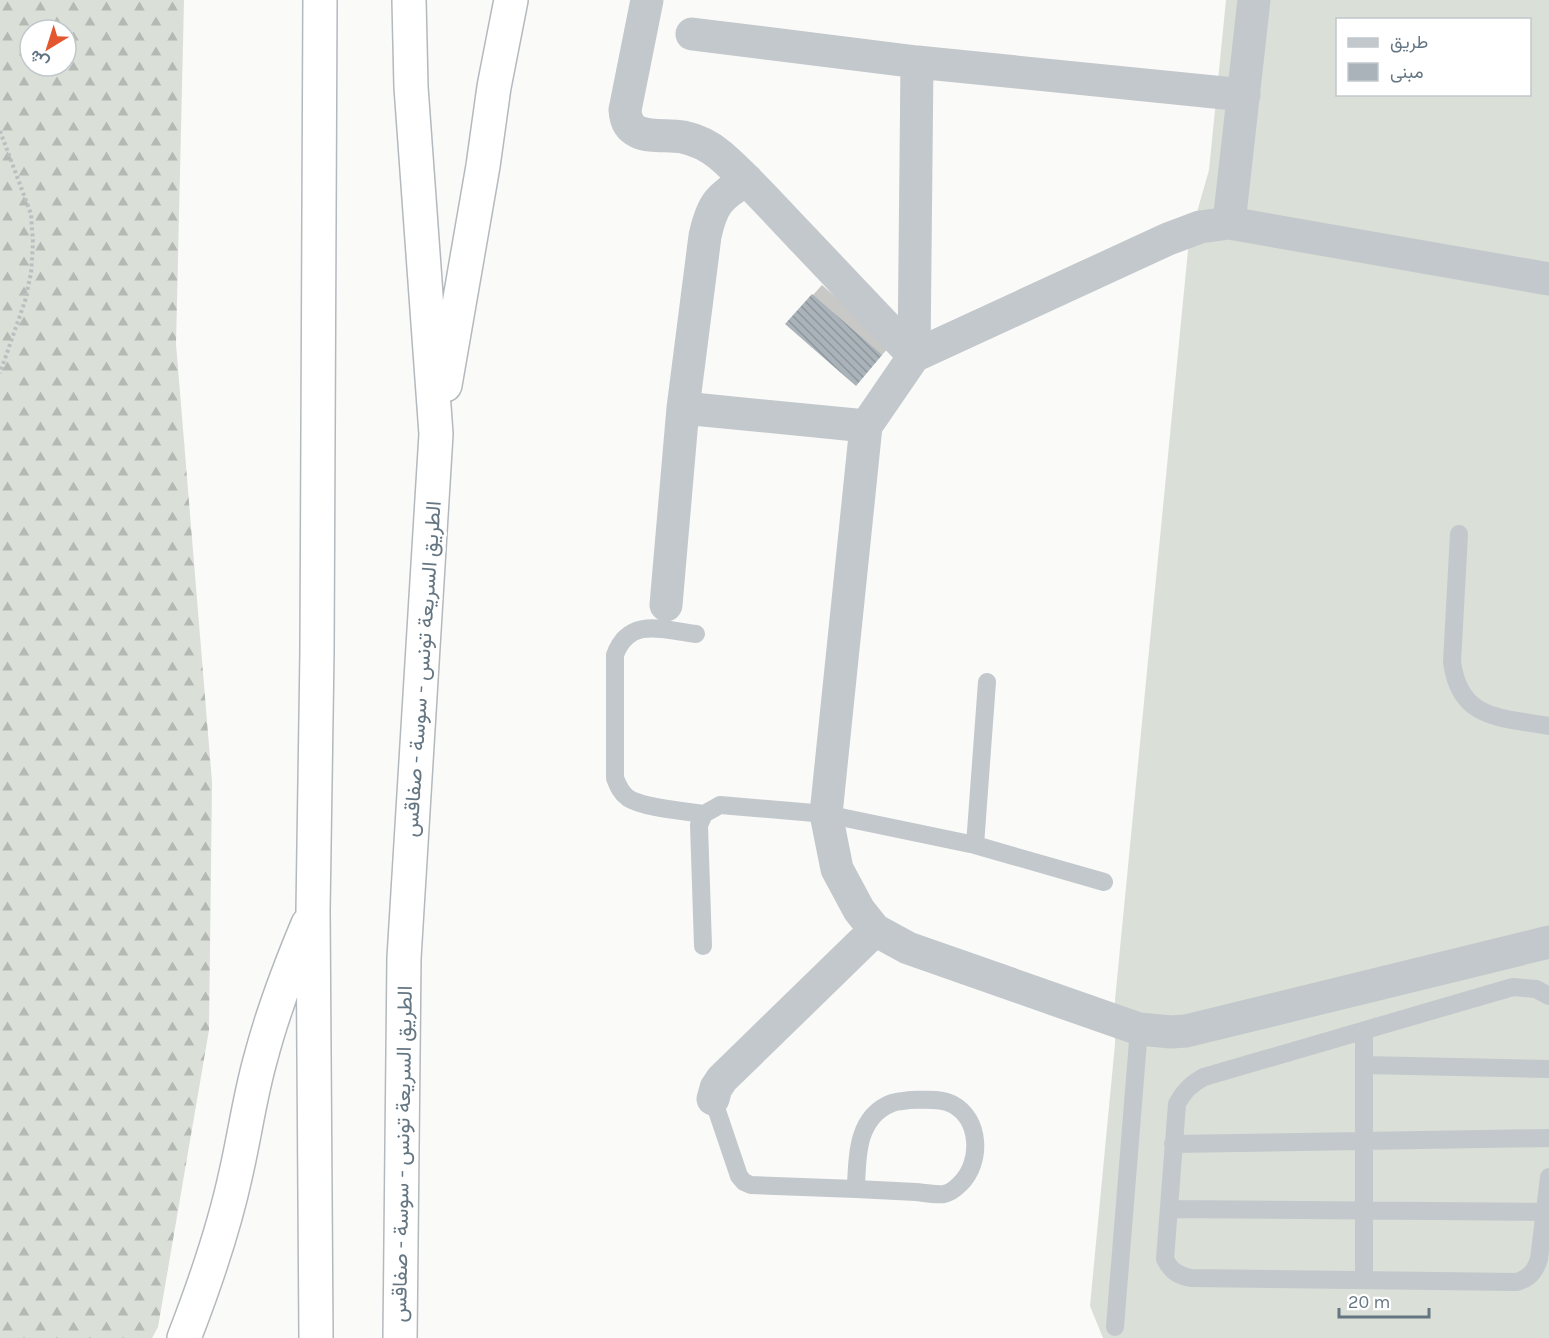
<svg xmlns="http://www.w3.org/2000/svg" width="1549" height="1338" viewBox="0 0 1549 1338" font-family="Karla,Vazirmatn,sans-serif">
	<defs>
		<pattern id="forest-firs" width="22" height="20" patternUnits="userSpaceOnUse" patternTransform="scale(1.5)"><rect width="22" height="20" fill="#dadfd7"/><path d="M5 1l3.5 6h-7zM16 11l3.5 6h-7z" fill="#b4b9b4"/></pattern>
		<pattern id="building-back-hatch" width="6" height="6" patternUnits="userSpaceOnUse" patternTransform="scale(1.5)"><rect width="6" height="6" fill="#aab3b9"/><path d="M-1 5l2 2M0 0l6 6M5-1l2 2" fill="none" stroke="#8e969c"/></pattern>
	</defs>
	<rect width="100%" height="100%" fill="#fafaf8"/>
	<path fill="#dadfd7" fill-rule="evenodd" d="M 1226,0 L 1549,0 L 1549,1338 L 1103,1338 L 1090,1306 L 1115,1044 L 1115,1000 L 1189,240 L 1209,170 ZM 1338,20 L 1530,20 L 1530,94 L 1338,94 Z"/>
	<path fill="url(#forest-firs)" fill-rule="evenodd" d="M 0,0 L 184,0 L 176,344 L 212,782 L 209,1030 L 158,1327 L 152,1338 L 0,1338 ZM 30,30 L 66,30 L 66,66 L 30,66 Z"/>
	<path fill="#0003" d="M 822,285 L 891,345 L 865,374 L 787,324 Z"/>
	<path fill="url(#building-back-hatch)" d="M 812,294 L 882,355 L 856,386 L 785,324 Z"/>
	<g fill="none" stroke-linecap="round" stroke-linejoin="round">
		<g stroke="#b4b9bd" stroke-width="36">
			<path id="motorway" d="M 445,385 L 483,166 L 494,87 L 511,0
				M 184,1338 C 205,1284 224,1229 236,1173 C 245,1134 250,1095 261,1057 C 273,1011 290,967 308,924
				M 316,1338 L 313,911 L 317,652 L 320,0
				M 400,1338 L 404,958 L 436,434 L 411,87 L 409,0"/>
		</g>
		<path stroke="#bbbfc2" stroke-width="4" stroke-dasharray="3 3" stroke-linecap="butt" d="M 0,131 L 31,214 L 33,243 L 31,273 L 25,301 L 0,373"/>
		<path stroke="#c3c8cc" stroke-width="18" d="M 1459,534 L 1452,662 C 1460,721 1501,717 1549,726
			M 696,634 C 664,630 629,616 615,655 L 615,778 C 618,786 621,793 628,798 C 643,808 685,811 704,814
			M 975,845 L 987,682
			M 703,946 L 699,825 L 704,814 L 720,805 L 826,814 L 975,845 L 1104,882
			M 1549,996 L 1536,989 L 1513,987 L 1204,1077 C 1191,1084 1184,1091 1177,1104 L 1165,1259 C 1171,1271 1177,1275 1191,1278 L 1517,1282 C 1529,1278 1535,1272 1539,1259 L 1549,1177
			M 1364,1065 L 1549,1069
			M 713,1099 L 739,1176 L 744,1182 L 751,1185 L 856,1189
			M 910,1100 C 924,1100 940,1098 952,1104 C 981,1119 982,1163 960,1184 C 956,1188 950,1193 944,1194 C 936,1195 925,1193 916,1192 C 896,1191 876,1190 856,1189 C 857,1158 856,1117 892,1103 C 897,1101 905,1101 910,1100 Z
			M 1173,1144 L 1549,1138
			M 1169,1209 L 1545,1212
			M 1364,1280 L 1364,1031
			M 1115,1327 L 1139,1029"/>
		<path stroke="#c3c8cc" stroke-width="33" d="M 647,0 L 625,110 C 627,143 660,133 683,137 C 697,140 709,146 720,155 C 749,180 774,209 800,236 C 838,276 876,316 914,356
			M 692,34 L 917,62 L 1244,95
			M 1229,223 L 1254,0
			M 1549,279 L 1229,223 L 1200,227 L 1168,239 L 914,356 L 866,426 L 826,814 L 837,869 L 859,910 L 875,930 L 908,948 L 1139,1029 L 1171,1032 L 1186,1031 L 1549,942
			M 914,356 L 917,62
			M 683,408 L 866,426
			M 666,605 L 683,408 L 705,236 C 712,204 719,196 747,180
			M 713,1099 L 716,1088 L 722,1079 L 875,930"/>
		<use href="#motorway" stroke="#fff" stroke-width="33"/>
	</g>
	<g text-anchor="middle" stroke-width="6" stroke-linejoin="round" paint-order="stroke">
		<g font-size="21" fill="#657683" stroke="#fff">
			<text transform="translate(422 669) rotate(-86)" y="7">الطريق السريعة تونس - سوسة - صفاقس</text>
			<text transform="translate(402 1154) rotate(-89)" y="7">الطريق السريعة تونس - سوسة - صفاقس</text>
		</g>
	</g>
	<rect x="1336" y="18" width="195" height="78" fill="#ffffff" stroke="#c1c8cd" stroke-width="1.5"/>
	<rect x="1348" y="38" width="30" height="9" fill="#c3c8cc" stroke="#c1c8cd" stroke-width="1.5"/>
	<text x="1390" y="48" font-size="18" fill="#657683">طريق</text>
	<rect x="1348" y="63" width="30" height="18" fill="#aab3b9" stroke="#c1c8cd" stroke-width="1.5"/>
	<text x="1390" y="78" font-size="18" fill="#657683">مبنى</text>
	<g transform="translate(48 48) rotate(218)"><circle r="28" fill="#ffffff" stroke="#c1c8cd" stroke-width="1.5"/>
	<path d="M0-4.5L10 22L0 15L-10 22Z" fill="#e4572e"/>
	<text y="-9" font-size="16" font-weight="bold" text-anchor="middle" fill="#657683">ش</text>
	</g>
	<path d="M1339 1308v9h90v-9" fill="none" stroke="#657683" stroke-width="3"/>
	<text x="1348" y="1308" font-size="18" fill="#657683" stroke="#ffffff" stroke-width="4.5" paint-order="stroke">20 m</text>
</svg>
